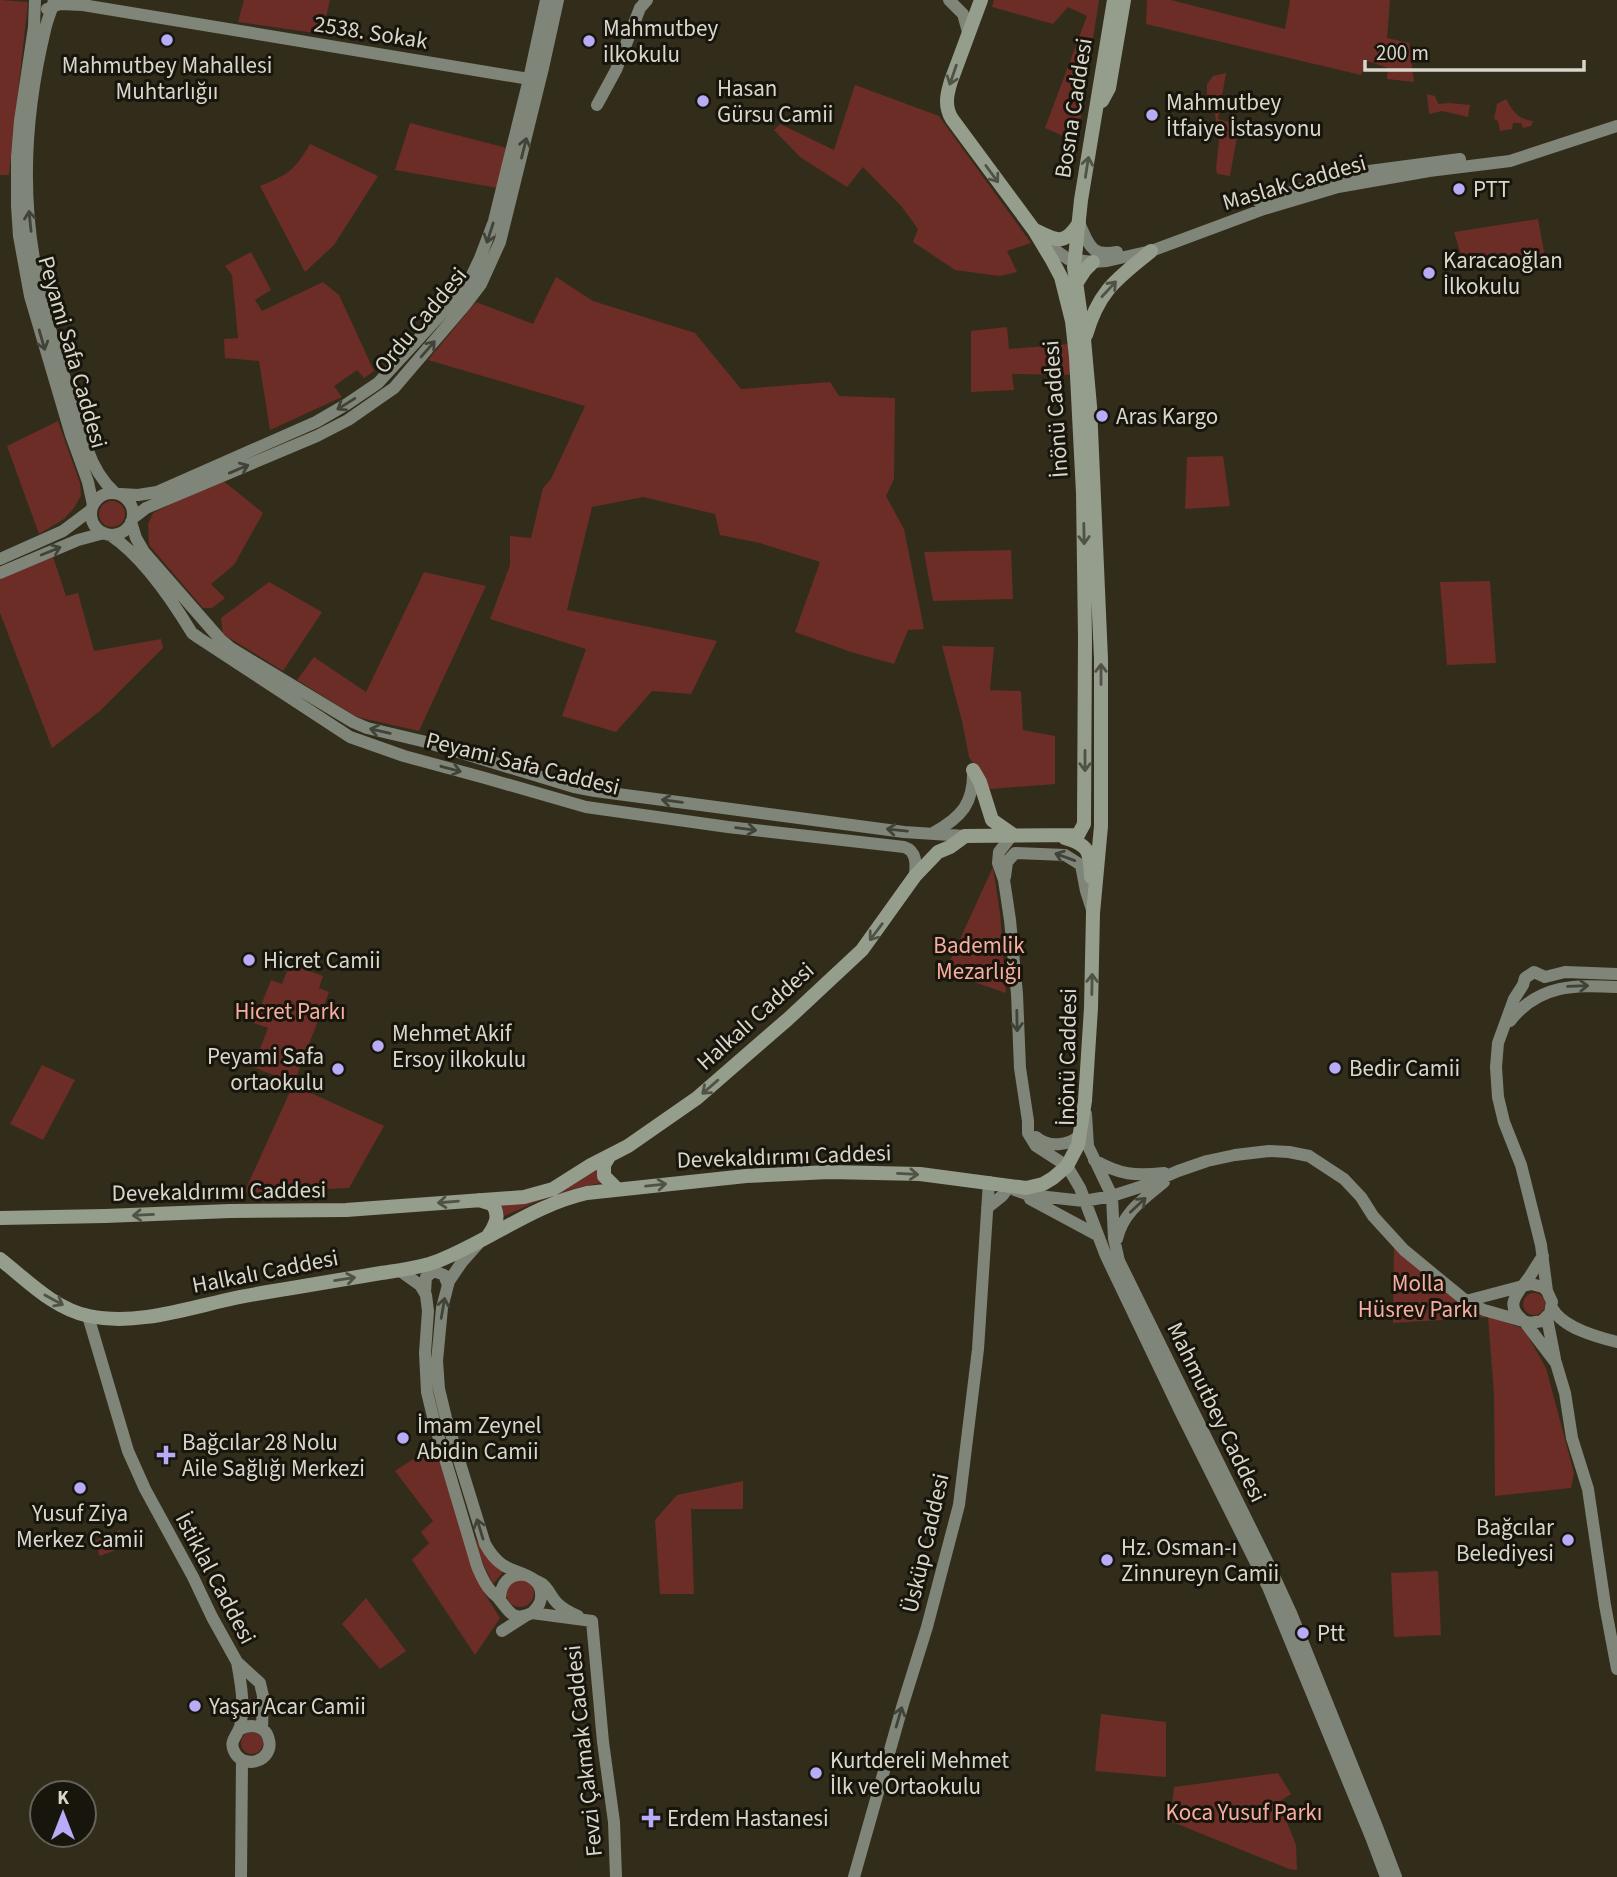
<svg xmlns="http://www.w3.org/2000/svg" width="1617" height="1877" viewBox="0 0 1617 1877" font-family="'Source Sans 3',sans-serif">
	<rect width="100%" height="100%" fill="#322d1b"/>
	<path fill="#6b2d25" d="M 0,0 L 28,2 L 9,175 L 0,175 Z
		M 244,0 L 330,0 L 322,34 L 238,22 Z
		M 994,0 L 1099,0 L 1077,142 L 1045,128 L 1087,16 L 1068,7 L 1053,24 L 992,7 Z
		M 1147,0 L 1171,0 L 1285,29 L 1290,0 L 1390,0 L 1387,38 L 1409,43 L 1414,82 L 1387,79 L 1388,68 L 1367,61 L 1361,75 L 1146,24 Z
		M 1226,73 L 1218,119 L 1239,125 L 1230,176 L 1217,174 L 1216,169 L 1219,140 L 1215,114 L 1207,97 L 1207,84 L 1213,76 Z
		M 855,85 L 939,116 L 1031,243 L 1007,251 L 1017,272 L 999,276 L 955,270 L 913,242 L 918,229 L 902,207 L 863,167 L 847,187 L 800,157 L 774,130 L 780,124 L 834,150 Z
		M 1427,94 L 1435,96 L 1438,104 L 1450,103 L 1470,105 L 1468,117 L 1442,111 L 1429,114 Z
		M 1506,99 C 1513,112 1518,119 1533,121 L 1531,126 L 1523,128 L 1521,123 L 1513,123 L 1512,129 L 1500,131 L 1498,121 L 1494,119 L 1497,104 Z
		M 410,123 L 507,148 L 498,188 L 395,170 Z
		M 310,144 L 378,176 L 334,245 L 305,272 L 260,186 C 288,175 295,170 310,144 Z
		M 1538,219 L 1545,257 L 1464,265 L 1454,232 Z
		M 251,252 L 271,290 L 255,300 L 262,311 L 323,282 L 339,295 L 374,371 L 364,378 L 357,370 L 334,386 L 342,397 L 270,430 L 259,361 L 225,358 L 224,339 L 238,338 L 232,275 L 225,266 Z
		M 556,277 L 593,301 L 695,333 L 741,389 L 830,382 L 839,396 L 895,398 L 894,479 L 886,496 L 904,529 L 924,629 L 908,630 L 894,664 L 851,652 L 795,632 L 820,562 L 760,543 L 720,535 L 715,514 L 643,497 L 592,507 L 567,610 L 717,641 L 691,694 L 652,691 L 616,732 L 562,716 L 586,649 L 490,619 L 510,565 L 510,536 L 531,538 L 543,488 L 551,479 L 585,406 L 428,360 L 476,302 L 533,324 Z
		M 1007,327 L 1009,349 L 1070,344 L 1073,375 L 1012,374 L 1014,390 L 971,392 L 971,331 Z
		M 58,421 L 80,483 L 81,496 L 74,508 L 64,519 L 39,534 L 7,446 Z
		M 1223,456 L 1230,506 L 1185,509 L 1187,457 Z
		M 221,479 L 263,513 L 234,565 L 211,584 L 225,598 L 212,608 L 203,608 L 149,545 L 148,524 L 153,513 Z
		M99 514a13 13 0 1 1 26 0a13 13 0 1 1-26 0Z
		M 1011,550 L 1013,599 L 933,601 L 924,552 Z
		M 53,557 L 66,596 L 78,593 L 94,651 L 161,639 L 163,648 L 100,711 L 52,748 L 0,613 L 0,579 Z
		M 424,572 L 486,586 L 419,731 L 357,717 L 297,680 L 314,657 L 366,692 Z
		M 1490,581 L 1496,663 L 1447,665 L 1440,582 Z
		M 269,582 L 322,612 L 283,671 L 223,634 L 221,618 Z
		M 942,646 L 994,647 L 990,690 L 1021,691 L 1023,730 L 1055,736 L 1055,784 L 990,789 L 969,757 L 962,721 Z
		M 993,867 L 1000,913 L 1006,993 L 945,972 Z
		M 290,964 L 323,976 L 319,988 L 329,992 L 294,1083 L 253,1067 L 268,1028 L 254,1023 L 271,980 L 282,984 Z
		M 42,1065 L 75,1080 L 43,1140 L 10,1124 Z
		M 293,1085 L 384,1126 L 349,1188 L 244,1193 Z
		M 598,1167 L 605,1182 L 572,1189 L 536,1202 L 504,1216 L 503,1209 L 501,1204 Z
		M 1394,1243 L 1488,1316 L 1524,1329 L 1546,1368 L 1574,1473 L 1571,1488 L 1495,1496 L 1494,1394 L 1488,1317 L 1393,1323 Z
		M1523 1304a11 11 0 1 1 22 0a11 11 0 1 1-22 0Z
		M 435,1445 L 480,1586 L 500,1618 L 475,1655 L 412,1560 L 429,1543 L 421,1532 L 433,1521 L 395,1471 Z
		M 743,1481 L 743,1509 L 691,1509 L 694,1594 L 660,1594 L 655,1520 L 677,1495 Z
		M 120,1530 L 126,1546 L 100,1556 L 94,1541 Z
		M 476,1539 L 487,1556 L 504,1571 L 493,1584 L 479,1556 Z
		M 1438,1571 L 1441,1635 L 1394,1637 L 1391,1573 Z
		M506 1593a14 14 0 1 1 28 0a14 14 0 1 1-28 0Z
		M 366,1598 L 406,1651 L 380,1669 L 342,1624 Z
		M 1101,1714 L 1166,1722 L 1166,1777 L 1095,1771 Z
		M241 1743a11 11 0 1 1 22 0a11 11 0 1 1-22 0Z
		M 1278,1773 L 1291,1794 L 1279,1802 L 1296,1845 L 1297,1870 L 1289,1869 L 1170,1821 L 1174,1787 Z"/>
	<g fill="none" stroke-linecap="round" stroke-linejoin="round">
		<path stroke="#7f8578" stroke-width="12" d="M 35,0 L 34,27 L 20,121 L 17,157 L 17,206 L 19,236 L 30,296 L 71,435 L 88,482 L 93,505
			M 54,0 C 52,10 47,20 45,30 C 25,113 20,201 39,284 C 51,340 70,394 87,448 C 93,466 101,480 115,493
			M 949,0 L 963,14 L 968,32
			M 47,9 L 60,4 L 83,5 L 529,79
			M 597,105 L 616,70 L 640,8 L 647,0
			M 1259,202 L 1354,173 L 1460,159
			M 1079,223 C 1089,244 1090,257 1117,252
			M 1040,236 L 1058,252 L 1068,259 L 1093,262 L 1107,261 L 1151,251 L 1264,209 L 1338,187 L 1429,171 L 1510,161 L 1617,126
			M91 514a21 21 0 1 1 42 0a21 21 0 1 1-42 0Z
			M 120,494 L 138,495 L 157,492 L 316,422 L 347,404 L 378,383 L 457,297 L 471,277 L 480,258 L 494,221 L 529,79 L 546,0
			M 133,518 L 146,508 L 317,436 L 348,420 L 394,388 L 465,305 L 481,284 L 500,242 L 543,68 L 558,0
			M 131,522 L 136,538 L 144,552 L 220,639 L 232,649 L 353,722 L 367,728 L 422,741 L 574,787 L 595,791 L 904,832 L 965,836
			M 110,535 C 142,556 172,600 192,633 L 199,638 L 350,737 L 404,756 L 485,778 L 586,807 L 728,827 L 904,847 C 917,851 916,864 915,876
			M 0,559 L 63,531 L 91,510
			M 0,573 L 78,540 L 104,533
			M 933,833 C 962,817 974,803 973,770
			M 1013,834 L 999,852 L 998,863 L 1004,880 L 1010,920 L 1017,994 L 1020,1068 L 1028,1121 L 1028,1133 L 1036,1146 L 1067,1166 L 1080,1188 L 1106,1256 L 1180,1411 L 1268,1587 L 1371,1837 L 1386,1877
			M 1005,877 L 1007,862 L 1015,853 L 1065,855 L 1081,865 L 1086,891 L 1093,913
			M 1545,977 L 1565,972 L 1617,974
			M 1510,1021 C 1539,984 1574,985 1617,987
			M 1086,1114 L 1088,1146 L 1112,1196 L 1114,1239 L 1119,1261 L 1267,1561 L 1291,1613 L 1377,1827 L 1396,1877
			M 1036,1137 C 1048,1148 1069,1146 1080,1135
			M 1094,1160 C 1120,1175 1135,1176 1164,1173
			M 1015,1190 L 1029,1195 L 1084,1201 L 1112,1196 L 1146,1185 L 1178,1171 L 1207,1161 L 1235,1155 L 1269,1151 L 1289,1152 L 1309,1156 L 1344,1179 L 1361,1197 L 1373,1216 L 1404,1250 L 1466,1301 L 1484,1310 L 1530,1323 L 1542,1321 L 1550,1313 L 1552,1302 L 1547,1291 L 1541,1245 L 1521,1165 L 1504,1122 L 1498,1097 L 1496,1067 L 1498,1043 L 1514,999 L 1523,985 L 1525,978 L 1534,972 L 1545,977
			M 1030,1199 L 1097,1235
			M 987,1208 L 1002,1196 L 1009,1187
			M 1117,1239 C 1123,1212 1144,1199 1164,1182
			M 478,1244 L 462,1262 L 449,1281 L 442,1308 L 437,1361 L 439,1389 L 446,1418 L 485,1544 C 490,1553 495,1560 503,1565 C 516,1574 540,1574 541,1593 C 542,1602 538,1607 532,1613
			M 1543,1256 C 1538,1263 1534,1270 1530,1276 C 1519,1292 1502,1305 1524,1321 L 1556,1363 L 1565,1393 L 1572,1438 L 1588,1489 L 1605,1605 L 1617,1669
			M 399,1270 L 420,1285 L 426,1295 L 428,1311 L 425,1353 L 427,1392 L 435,1425 L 477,1566 C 481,1575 484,1584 491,1591 C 493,1594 497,1596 499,1599 C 510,1612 512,1622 532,1613 L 592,1621
			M 425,1292 L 426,1277 L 434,1271 L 444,1275 L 448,1285
			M 1466,1301 L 1531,1284 L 1543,1287 L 1547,1291
			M 1552,1308 C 1563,1328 1596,1337 1617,1342
			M 88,1316 L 128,1451 L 145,1489 L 193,1577 L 212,1617 L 237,1662 L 260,1683 L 263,1696 L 262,1729
			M 1547,1318 L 1555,1359
			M 537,1581 C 549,1586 549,1595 557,1603 C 563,1609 571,1613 578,1616
			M 500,1600 C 500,1584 509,1573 525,1575
			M 592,1621 L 603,1742 L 614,1822 L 616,1877
			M 502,1631 L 527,1615
			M 237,1662 C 241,1684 245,1705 240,1727 C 237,1736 229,1741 234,1751 C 243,1771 274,1761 269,1740 C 266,1725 250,1723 239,1730
			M 241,1877 L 242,1760
			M 854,1877 L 903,1704 L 927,1627 L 959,1505 L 978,1349 L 989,1182"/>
		<path stroke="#959d8c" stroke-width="14" d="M 1102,101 L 1109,88 L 1124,0
			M 1035,230 C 1057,241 1064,246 1079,223
			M 1076,284 L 1085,270 L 1093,262
			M 1086,335 C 1099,290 1117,279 1151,251
			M 973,770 L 980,782 L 992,820 L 1012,834
			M 1065,838 C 1090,845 1090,853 1091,877
			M 610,1155 L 604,1165 L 604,1176 L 617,1189
			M 479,1200 L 492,1204 C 501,1215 495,1226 488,1236
			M 0,1218 L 105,1216 L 230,1211 L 346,1210 L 524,1197 L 553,1189 L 591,1165 L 628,1146 L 697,1098 L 788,1019 L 862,950 L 915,876 L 938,852 L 950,847 L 965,836 L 1078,835 L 1084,824 L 1085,638 L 1083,493 L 1076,357 L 1072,321 L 1061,277 L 1052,260 L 1034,230 L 952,119 C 944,106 947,94 951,81 L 981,0
			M 0,1259 C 27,1280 54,1309 89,1316 C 137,1326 188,1308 235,1298 C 254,1294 273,1291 292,1288 C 322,1283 351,1278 381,1273 C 400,1270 420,1268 438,1261 C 489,1241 533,1205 587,1193 L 746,1176 L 829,1172 L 920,1174 L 1026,1188 L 1043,1184 L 1053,1178 L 1067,1166 L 1078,1145 L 1085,1101 L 1091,1008 L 1093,913 L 1101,826 L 1101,659 L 1090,406 L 1084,339 L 1074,267 L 1081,200 L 1114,0"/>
	</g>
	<defs><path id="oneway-shaft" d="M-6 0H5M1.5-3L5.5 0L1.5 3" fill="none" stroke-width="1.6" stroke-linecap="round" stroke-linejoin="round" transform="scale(1.75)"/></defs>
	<g stroke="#505246">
		<use href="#oneway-shaft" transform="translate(953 75) rotate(109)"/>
		<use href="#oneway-shaft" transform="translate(1087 167) rotate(-81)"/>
		<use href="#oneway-shaft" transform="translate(992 174) rotate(54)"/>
		<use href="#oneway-shaft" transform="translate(1109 289) rotate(-47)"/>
		<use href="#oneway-shaft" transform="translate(1084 534) rotate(89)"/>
		<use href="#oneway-shaft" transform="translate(1101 674) rotate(-90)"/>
		<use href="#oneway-shaft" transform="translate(1085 761) rotate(90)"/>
		<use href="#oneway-shaft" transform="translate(876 932) rotate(127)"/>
		<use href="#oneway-shaft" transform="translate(1092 984) rotate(-89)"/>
		<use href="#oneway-shaft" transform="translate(710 1087) rotate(139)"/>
		<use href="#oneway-shaft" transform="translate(908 1174) rotate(3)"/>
		<use href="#oneway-shaft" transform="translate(656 1185) rotate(-6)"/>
		<use href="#oneway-shaft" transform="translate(448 1202) rotate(175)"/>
		<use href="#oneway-shaft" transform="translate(143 1215) rotate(177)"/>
		<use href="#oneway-shaft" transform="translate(345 1279) rotate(-9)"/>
		<use href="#oneway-shaft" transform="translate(54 1300) rotate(29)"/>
	</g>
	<g stroke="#414238">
		<use href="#oneway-shaft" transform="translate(524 148) rotate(-76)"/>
		<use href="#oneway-shaft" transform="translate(30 221) rotate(-96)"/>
		<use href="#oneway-shaft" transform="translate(490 233) rotate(108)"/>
		<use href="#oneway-shaft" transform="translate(42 340) rotate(74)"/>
		<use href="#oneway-shaft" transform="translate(428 349) rotate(-49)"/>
		<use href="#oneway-shaft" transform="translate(346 404) rotate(148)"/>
		<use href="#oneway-shaft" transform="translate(239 469) rotate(-23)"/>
		<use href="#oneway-shaft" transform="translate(51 551) rotate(-22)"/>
		<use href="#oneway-shaft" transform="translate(380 731) rotate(-167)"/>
		<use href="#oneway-shaft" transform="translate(451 769) rotate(15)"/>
		<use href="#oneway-shaft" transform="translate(672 801) rotate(-173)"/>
		<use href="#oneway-shaft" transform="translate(746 829) rotate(7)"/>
		<use href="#oneway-shaft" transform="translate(897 830) rotate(-174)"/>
		<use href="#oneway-shaft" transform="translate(1065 857) rotate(-160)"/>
		<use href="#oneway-shaft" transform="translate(1578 986) rotate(-2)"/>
		<use href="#oneway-shaft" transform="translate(1017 1021) rotate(89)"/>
		<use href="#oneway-shaft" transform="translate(1138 1205) rotate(-43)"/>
		<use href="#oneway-shaft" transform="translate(443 1308) rotate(-80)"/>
		<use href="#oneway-shaft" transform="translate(480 1529) rotate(-107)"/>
		<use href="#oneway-shaft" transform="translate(899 1717) rotate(-74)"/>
	</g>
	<g fill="#b8abf7" stroke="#18150d" stroke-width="2.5">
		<circle cx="167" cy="40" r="7"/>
		<circle cx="589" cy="41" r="7"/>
		<circle cx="703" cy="101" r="7"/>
		<circle cx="1152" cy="115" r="7"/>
		<circle cx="1459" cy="189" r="7"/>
		<circle cx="1429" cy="273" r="7"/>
		<circle cx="1102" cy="416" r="7"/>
		<circle cx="249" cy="960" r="7"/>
		<circle cx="378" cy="1046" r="7"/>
		<circle cx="1335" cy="1068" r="7"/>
		<circle cx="338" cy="1069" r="7"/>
		<circle cx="403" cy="1438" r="7"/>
		<path d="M162.5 1444.5h7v7h7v7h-7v7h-7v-7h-7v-7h7z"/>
		<circle cx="80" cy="1488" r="7"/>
		<circle cx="1568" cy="1540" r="7"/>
		<circle cx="1107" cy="1560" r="7"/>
		<circle cx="1303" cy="1633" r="7"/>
		<circle cx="195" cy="1706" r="7"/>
		<circle cx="816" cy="1773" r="7"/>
		<path d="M647.5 1807.5h7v7h7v7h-7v7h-7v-7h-7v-7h7z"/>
	</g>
	<g text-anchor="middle" stroke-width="6" stroke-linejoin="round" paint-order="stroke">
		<g font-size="23" fill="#d9d6cb" stroke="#18150d" text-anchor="start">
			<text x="603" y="36">Mahmutbey<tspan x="603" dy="26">ilkokulu</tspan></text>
			<text x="167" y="73" text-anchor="middle">Mahmutbey Mahallesi<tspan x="167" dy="26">Muhtarlığıı</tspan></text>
			<text x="717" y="96">Hasan<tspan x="717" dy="26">Gürsu Camii</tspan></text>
			<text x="1166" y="110">Mahmutbey<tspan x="1166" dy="26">İtfaiye İstasyonu</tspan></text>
			<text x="1473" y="197">PTT</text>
			<text x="1443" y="268">Karacaoğlan<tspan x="1443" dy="26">İlkokulu</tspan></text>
			<text x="1116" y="424">Aras Kargo</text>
			<text x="263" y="968">Hicret Camii</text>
			<text x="392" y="1041">Mehmet Akif<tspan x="392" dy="26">Ersoy ilkokulu</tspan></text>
			<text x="324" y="1064" text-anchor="end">Peyami Safa<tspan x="324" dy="26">ortaokulu</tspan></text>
			<text x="1349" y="1076">Bedir Camii</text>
			<text x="417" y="1433">İmam Zeynel<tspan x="417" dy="26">Abidin Camii</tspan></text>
			<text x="182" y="1450">Bağcılar 28 Nolu<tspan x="182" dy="26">Aile Sağlığı Merkezi</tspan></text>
			<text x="80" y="1521" text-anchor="middle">Yusuf Ziya<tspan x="80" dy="26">Merkez Camii</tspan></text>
			<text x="1554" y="1535" text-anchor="end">Bağcılar<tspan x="1554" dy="26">Belediyesi</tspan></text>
			<text x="1121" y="1555">Hz. Osman-ı<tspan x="1121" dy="26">Zinnureyn Camii</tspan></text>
			<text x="1317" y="1641">Ptt</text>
			<text x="209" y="1714">Yaşar Acar Camii</text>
			<text x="830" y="1768">Kurtdereli Mehmet<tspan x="830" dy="26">İlk ve Ortaokulu</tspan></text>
			<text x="667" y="1826">Erdem Hastanesi</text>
		</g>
		<g font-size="23" fill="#d9d6cb" stroke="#18150d">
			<text transform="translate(371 32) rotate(9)" y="8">2538. Sokak</text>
			<text transform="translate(1073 108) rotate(-81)" y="8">Bosna Caddesi</text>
			<text transform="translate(1294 182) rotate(-16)" y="8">Maslak Caddesi</text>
			<text transform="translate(420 320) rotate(-50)" y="8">Ordu Caddesi</text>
			<text transform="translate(73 352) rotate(74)" y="8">Peyami Safa Caddesi</text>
			<text transform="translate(1055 409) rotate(-94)" y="8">İnönü Caddesi</text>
			<text transform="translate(523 763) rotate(14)" y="8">Peyami Safa Caddesi</text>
			<text transform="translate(755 1016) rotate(-42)" y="8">Halkalı Caddesi</text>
			<text transform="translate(1067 1057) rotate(-89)" y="8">İnönü Caddesi</text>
			<text transform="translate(784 1156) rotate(-2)" y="8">Devekaldırımı Caddesi</text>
			<text transform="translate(219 1191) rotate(-1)" y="8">Devekaldırımı Caddesi</text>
			<text transform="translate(265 1271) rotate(-11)" y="8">Halkalı Caddesi</text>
			<text transform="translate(1217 1412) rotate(64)" y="8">Mahmutbey Caddesi</text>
			<text transform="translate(925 1543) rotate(-77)" y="8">Üsküp Caddesi</text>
			<text transform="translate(216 1578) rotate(62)" y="8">İstiklal Caddesi</text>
			<text transform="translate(583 1751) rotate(-96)" y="8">Fevzi Çakmak Caddesi</text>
		</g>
		<g font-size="23" fill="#f8ada0" stroke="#18150d">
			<text x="979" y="953">Bademlik<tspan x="979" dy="26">Mezarlığı</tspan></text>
			<text x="290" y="1019">Hicret Parkı</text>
			<text x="1418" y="1291">Molla<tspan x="1418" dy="26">Hüsrev Parkı</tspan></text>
			<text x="1244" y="1820">Koca Yusuf Parkı</text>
		</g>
	</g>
	<g transform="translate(63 1814)"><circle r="33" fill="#18150d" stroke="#656259" stroke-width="2"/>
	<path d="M0-5L12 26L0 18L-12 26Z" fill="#b8abf7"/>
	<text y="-10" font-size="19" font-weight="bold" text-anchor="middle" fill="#d9d6cb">K</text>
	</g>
	<path d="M1365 60v10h219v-10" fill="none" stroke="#d9d6cb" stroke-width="3.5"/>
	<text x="1376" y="60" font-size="21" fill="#d9d6cb" stroke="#18150d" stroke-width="5" paint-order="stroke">200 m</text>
</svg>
